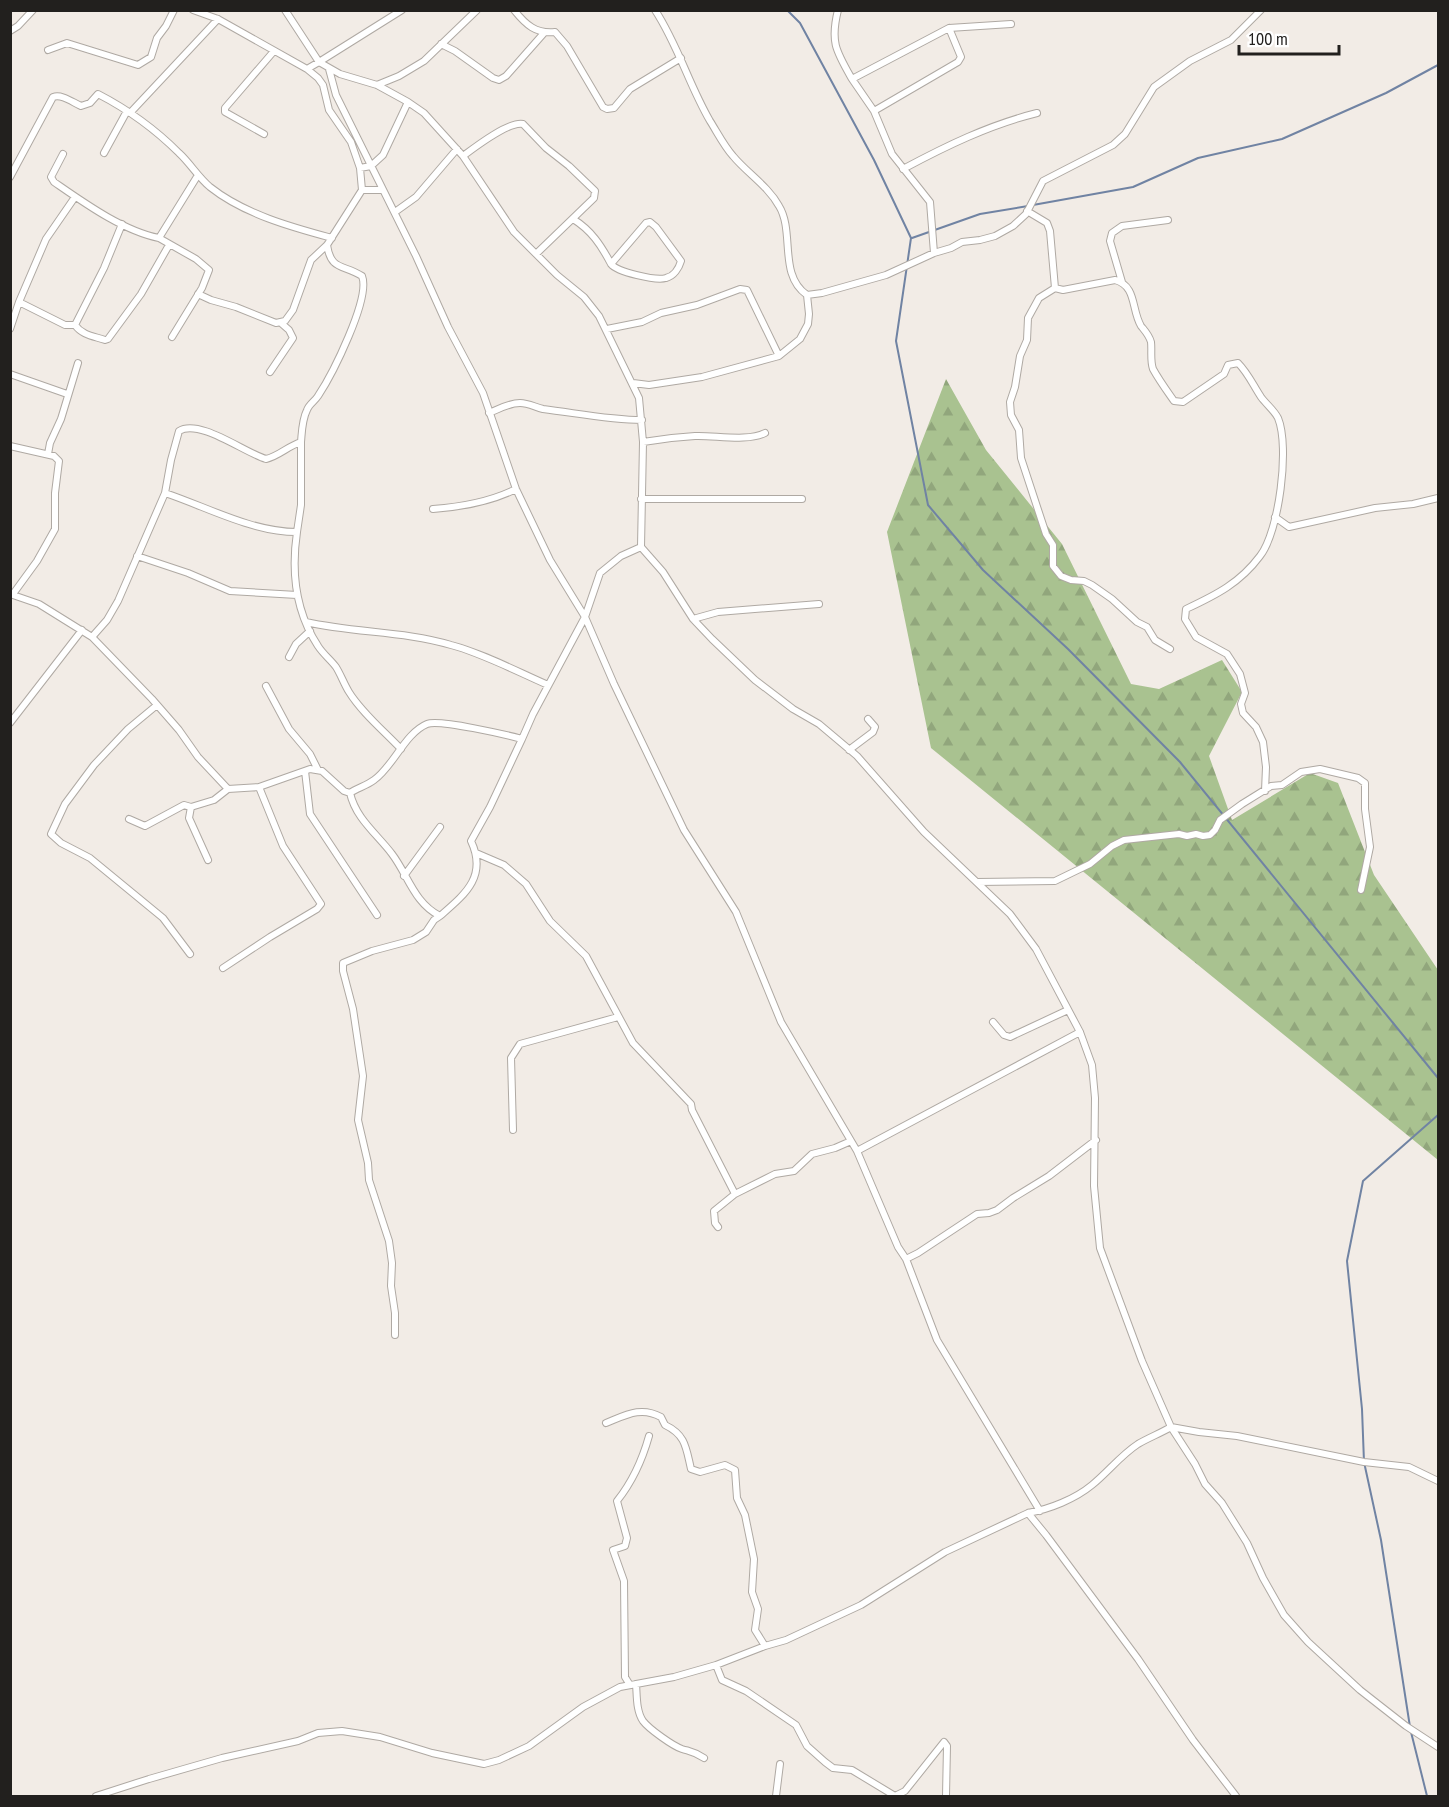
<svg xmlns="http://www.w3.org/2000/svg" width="1449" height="1807" viewBox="0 0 1449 1807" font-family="'PT Sans Narrow',sans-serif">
	<defs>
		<pattern id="forest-firs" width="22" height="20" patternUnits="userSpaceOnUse" patternTransform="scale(1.5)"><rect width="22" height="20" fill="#a9c290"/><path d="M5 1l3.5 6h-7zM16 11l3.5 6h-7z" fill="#91a67c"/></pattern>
	</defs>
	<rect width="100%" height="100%" fill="#f2ece6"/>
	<path fill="url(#forest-firs)" d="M 946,379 L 986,450 L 1062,544 L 1131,684 L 1159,689 L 1222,660 L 1242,692 L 1209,756 L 1232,820 L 1310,773 L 1338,783 L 1374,875 L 1438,970 L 1438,1160 L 931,748 L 887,532 Z"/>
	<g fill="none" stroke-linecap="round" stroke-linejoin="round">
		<path stroke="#7083a3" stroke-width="2" d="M 787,10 L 800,23 L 874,160 L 911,238 L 896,341 L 928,505 L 983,570 L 1068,649 L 1180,762 L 1438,1078
			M 1033,205 L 1133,187 L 1198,158 L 1282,139 L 1386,93 L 1438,65
			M 912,238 L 980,214 L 1028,206
			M 1410,1727 L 1381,1540 L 1364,1462 L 1362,1409 L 1347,1261 L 1363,1181 L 1438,1115
			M 1411,1732 L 1427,1796"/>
		<g stroke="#afa9a3" stroke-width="8">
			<path id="street" d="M 193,10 L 218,19 L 307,69 L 319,62 L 340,74 L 377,85 L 408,102 L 424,113 L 463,156 L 514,232 L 557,275 L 584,297 L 599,316 L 639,398 L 643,442 L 641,547 L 663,572 L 693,619 L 712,639 L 755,680 L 793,709 L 819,724 L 857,756 L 924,832 L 1010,914 L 1036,949 L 1080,1032 L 1092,1065 L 1095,1098 L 1094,1186 L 1100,1248 L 1142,1361 L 1171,1427 L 1195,1464 L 1205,1484 L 1222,1503 L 1247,1543 L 1263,1578 L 1284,1615 L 1308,1642 L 1360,1690 L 1406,1726 L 1438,1747
				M 285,10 L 319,62 L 402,10
				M 514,10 C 526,25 536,34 555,32 L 567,46 L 603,107 L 607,109 L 614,108 L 630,89 L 681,58
				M 655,10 C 678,45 689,85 710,121 C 717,132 724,146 733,156 C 747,173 768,186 779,206 C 795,232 778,275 807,295
				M 838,10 C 830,42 836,51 852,79
				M 10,31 L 18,26 L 33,10
				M 441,44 L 455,51 L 493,78 L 499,80 L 506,76 L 544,33
				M 48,50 L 67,43 L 138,65 L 151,57 L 157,38 L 166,26 L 174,10
				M 329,69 L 336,95 L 416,256 L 448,327 L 483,393 L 516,489 L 550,560 L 585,617 L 614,684 L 684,830 L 736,912 L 781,1022 L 857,1151 L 898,1247 L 906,1259 L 937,1340 L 1040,1511
				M 377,85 L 399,76 L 424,61 L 477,10
				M 874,111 L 958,62 L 961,57 L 949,28
				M 130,113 L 218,19
				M 264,134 L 225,112 L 225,108 L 274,51
				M 104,153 L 127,111
				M 63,154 L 51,177 L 54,182 C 83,202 123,231 159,238 L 198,175
				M 463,156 C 475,147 509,121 523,124 L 546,148 L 569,166 L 595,191 L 594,198 L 536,254
				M 360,168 L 371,166 L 383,155 L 408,102
				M 903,169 C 946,146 989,125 1037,113
				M 10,177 L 53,97 C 62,94 72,102 81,106 L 90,103 L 98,94 C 127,109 156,130 179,153 C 190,163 198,177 210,187 C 244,214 291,227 332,238
				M 362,190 L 383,190
				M 75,197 L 46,239 L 19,302 L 65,325 L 75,325 L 104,268 L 122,224
				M 1027,211 L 1047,223 L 1050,231 L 1055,288 L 1063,290 L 1115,280 C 1137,286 1131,309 1141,326 C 1145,331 1149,335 1151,342 C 1152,350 1150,361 1153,369 C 1159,380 1167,391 1174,401 L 1183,402 L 1224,374 L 1228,365 L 1238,363 C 1248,373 1253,385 1261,397 C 1266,404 1274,410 1278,418 C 1290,447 1279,532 1260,556 C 1240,583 1216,595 1186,609 L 1185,619 L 1196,637 L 1227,654 L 1240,674 L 1245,693 L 1241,704 L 1243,713 L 1256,727 L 1263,742 L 1266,767 L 1265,791
				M 395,212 L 416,197 L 457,149
				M 573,219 C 591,230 601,245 611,264 L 646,223 L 650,222 L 656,227 L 681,261 C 679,268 674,276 666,278 C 656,281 617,272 611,264
				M 159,238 L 196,259 L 209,270 L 202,288 L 172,337
				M 934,253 L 930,202 L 892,154 L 874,111 L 852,79 L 949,28 L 1011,24
				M 1122,282 L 1110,241 L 1112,233 L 1122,226 L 1168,220
				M 1055,288 L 1039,298 L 1028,318 L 1027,340 L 1020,356 L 1015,387 L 1010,402 L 1011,415 L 1019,430 L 1021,458 L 1046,534 L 1053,545 L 1053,566 L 1061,576 L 1071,580 L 1084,581 L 1092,585 L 1112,599 L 1137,622 L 1147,627 L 1155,640 L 1170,649
				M 198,294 L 211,300 L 236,307 L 276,323 L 285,321 L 293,310 L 311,260 L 327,245 L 362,190 L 360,168 L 351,142 L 329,110 L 323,85 L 318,78 L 307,69
				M 75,325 C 82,335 93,336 105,340 L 108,339 L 141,294 L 169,245
				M 10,329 L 19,302
				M 607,329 L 642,322 L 661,313 L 697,305 L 740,289 L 747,290 L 779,356
				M 270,372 L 293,338 L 289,330 L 281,323
				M 10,374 L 67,394
				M 633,383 L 649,385 L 702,377 L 779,356 L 800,339 L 808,324 L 809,314 L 807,295 L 822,293 L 886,275 L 934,253 L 951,248 L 962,242 L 980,240 L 995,236 L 1013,226 L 1026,214 L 1043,181 L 1113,145 L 1125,134 L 1154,87 L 1190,61 L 1231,40 L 1261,10
				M 489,413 C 499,409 509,403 520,403 C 528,403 535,407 543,409 C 576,413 609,420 642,420
				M 643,442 C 660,439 677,437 695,436 C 714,435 748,442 765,433
				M 10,446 L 54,456 L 59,461 L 55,493 L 55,529 L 37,561 L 13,594
				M 48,454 L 50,443 L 61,419 L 78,363
				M 165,493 C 207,507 252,532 297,532 C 291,573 295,611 318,646 C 323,654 331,660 336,667 C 341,675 344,684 349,692 C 362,713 384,731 401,749
				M 641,499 L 802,499
				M 433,509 C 460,507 492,501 516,489
				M 1275,517 L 1289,527 L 1375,508 L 1413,504 L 1438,498
				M 297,532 L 301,505 L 301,442
				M 137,556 L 188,573 L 230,591 L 297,595
				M 10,594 L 39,604 L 92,637 L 152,699 L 179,730 L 198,757 L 228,789 L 259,787 L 310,769 L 322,771 L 344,791 L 350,793 C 357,788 366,786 374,780 C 393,767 405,733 427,724 C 439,719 507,735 522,739 L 533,714 L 585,617 L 600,573 L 621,556 L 641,547
				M 693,619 L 718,612 L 819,604
				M 306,622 C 354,633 404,631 451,645 C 482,653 518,672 548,685
				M 92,637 L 107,620 L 118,601 L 165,493 L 171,460 L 179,431 C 199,418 245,453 266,459 C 279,456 288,446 301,442 C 302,431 302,420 307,410 C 309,404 315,401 318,396 C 332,375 371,298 362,276 C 343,264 331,271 327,245
				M 289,657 L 296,644 L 310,631
				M 266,686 L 289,729 L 310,754 L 318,770
				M 157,705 L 128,729 L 94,765 L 65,804 L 51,834 L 61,843 L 90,858 L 163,918 L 190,954
				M 10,723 L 82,630
				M 849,750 L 873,732 L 875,727 L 868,719
				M 305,771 L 310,814 L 377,915
				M 350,793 C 356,819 377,834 392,854 C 408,875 414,903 440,916 C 464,895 488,877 471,841 L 490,807 L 522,739
				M 191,807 L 189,818 L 208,860
				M 129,819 L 145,826 L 184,805 L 191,807 L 214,800 L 228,789
				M 476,853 L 504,865 L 526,884 L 550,921 L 586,956 L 633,1043 L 691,1104 L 692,1110 L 735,1194
				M 404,876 L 440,827
				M 977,882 L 1055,881 L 1090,864 L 1112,846 L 1124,840 L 1179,834 L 1187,836 L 1196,834 L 1203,836 L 1210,835 L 1215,830 L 1220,820 L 1242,804 L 1271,786 L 1282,785 L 1301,772 L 1320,769 L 1358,778 L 1365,783 L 1365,809 L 1370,847 L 1361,890
				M 223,968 L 270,937 L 317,909 L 321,904 L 283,846 L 259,787
				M 993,1022 L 1004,1035 L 1010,1037 L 1068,1010
				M 513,1130 L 511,1058 L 520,1044 L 618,1017
				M 857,1151 L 1080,1032
				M 718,1227 L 715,1223 L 714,1211 L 735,1194 L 775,1174 L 794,1171 L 812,1154 L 835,1148 L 851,1141
				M 906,1259 L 918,1253 L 977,1214 L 989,1213 L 997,1210 L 1013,1198 L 1049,1176 L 1096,1140
				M 395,1335 L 395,1313 L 391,1286 L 392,1263 L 389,1241 L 369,1180 L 368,1163 L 358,1120 L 363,1076 L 353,1009 L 343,971 L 343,963 L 372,951 L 413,940 L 426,932 L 434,920 L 440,916
				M 606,1423 C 626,1415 641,1406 661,1417 L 665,1425 C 686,1435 686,1448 691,1469 L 700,1472 L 725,1465 L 735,1470 L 737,1498 L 745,1515 L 754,1559 L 752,1592 L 758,1609 L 755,1630 L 765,1646
				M 1028,1513 L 1046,1535 L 1138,1659 L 1193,1740 L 1236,1796
				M 716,1665 L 722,1680 L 746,1691 L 796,1725 L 807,1746 L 825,1762 L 833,1768 L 852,1770 L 895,1796
				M 636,1684 C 637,1695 636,1711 643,1721 C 649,1729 673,1746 682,1749 C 692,1752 695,1752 704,1758
				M 630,1685 L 625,1677 L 624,1581 L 613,1550 L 625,1546 L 627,1538 L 617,1501 C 633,1481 642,1461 649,1436
				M 96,1796 L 149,1779 L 222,1758 L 298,1741 L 318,1733 L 342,1731 L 380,1737 L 432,1753 L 484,1764 L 499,1760 L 529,1746 L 583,1707 L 620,1687 L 674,1677 L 716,1665 L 765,1646 L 786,1640 L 861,1605 L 945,1552 L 1028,1513 C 1050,1509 1075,1499 1092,1485 C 1108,1472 1121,1455 1138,1444 C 1148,1438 1161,1433 1171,1427 L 1199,1432 L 1237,1436 L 1364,1462 L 1409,1467 L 1438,1481
				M 776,1796 L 780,1764
				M 895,1796 L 905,1791 L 944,1742 L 947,1746 L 946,1796"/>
		</g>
		<use href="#street" stroke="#fff" stroke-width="6"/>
	</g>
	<rect width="1449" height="1807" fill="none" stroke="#22201e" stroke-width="24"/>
	<path d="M1239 45v9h100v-9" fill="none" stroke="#22201e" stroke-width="3"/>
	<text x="1248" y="45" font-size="18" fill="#22201e" stroke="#ffffff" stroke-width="4.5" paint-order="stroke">100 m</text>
</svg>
